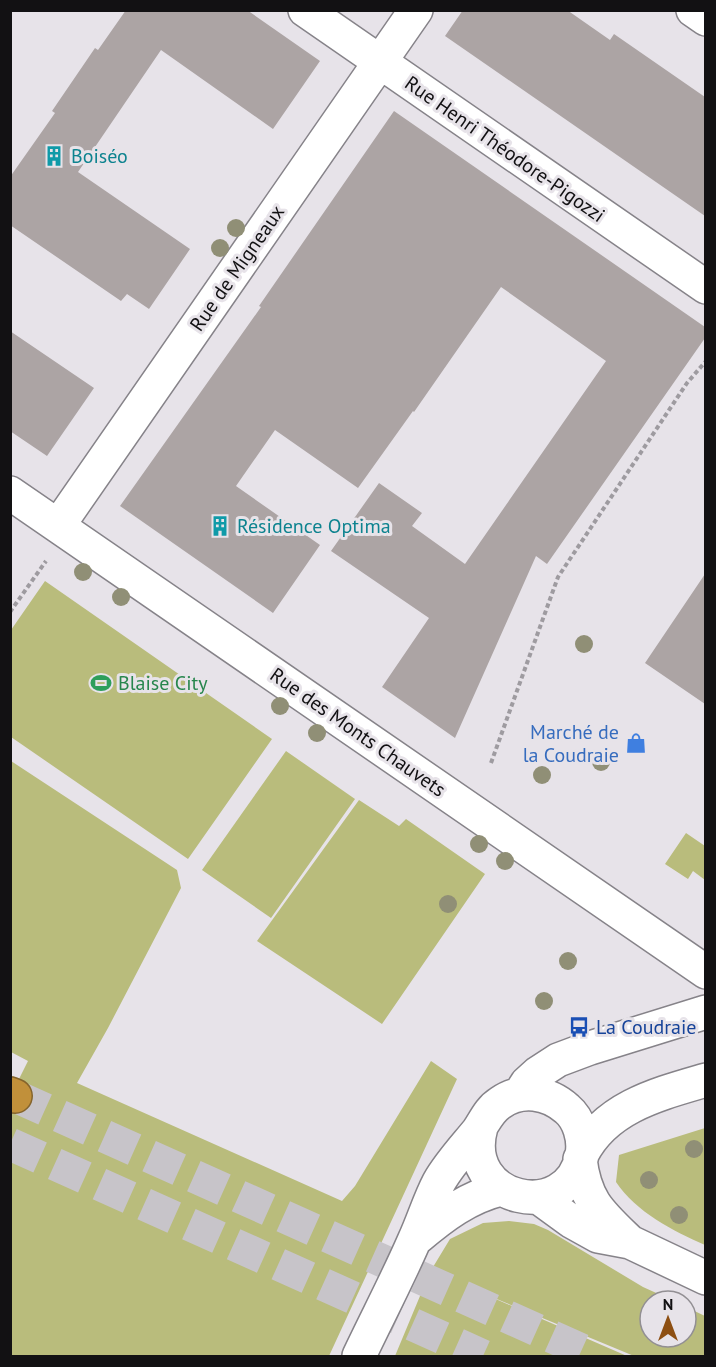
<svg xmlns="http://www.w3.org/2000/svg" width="716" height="1367" viewBox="0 0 716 1367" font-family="'PT Sans',sans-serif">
	<rect width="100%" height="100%" fill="#e7e3e9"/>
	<path fill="#b9bc7c" d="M 45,581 L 272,739 L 188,859 L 11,737 L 11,630 Z
		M 286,751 L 355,799 L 271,918 L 202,870 Z
		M 11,761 L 177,870 L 181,888 L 108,1028 L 77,1083 L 342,1201 L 355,1186 L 431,1061 L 457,1079 L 329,1356 L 11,1356 L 10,1097 L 28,1061 L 11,1052 Z
		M 359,800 L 399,826 L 406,819 L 485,874 L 382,1024 L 257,941 Z
		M 686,833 L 705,846 L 705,880 L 693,871 L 688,879 L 665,864 Z
		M 705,1128 L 706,1128 L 705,1245 C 673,1231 636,1212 616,1182 L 619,1155 Z
		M 509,1221 L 534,1224 L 548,1230 L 643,1287 L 674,1301 L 650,1301 L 650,1337 L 686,1337 L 686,1307 L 705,1316 L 705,1356 L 634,1356 L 475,1290 L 627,1356 L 395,1356 L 430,1272 L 450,1239 L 483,1223 Z"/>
	<path fill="#aca4a4" d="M 126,10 L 247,10 L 320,61 L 273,129 L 161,50 L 78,172 L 190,249 L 149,309 L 127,294 L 121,301 L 10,225 L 10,177 L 55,113 L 52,111 L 95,48 L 98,50 Z
		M 463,10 L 567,10 L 610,40 L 614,34 L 705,97 L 705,216 L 445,36 Z
		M 394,111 L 705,327 L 705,338 L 547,564 L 536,556 L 455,738 L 382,687 L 429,618 L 331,551 L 379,483 L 422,513 L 412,526 L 465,564 L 606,361 L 501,287 L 414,412 L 413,411 L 358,488 L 275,430 L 236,486 L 320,545 L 273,613 L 120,506 L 261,307 L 259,306 Z
		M 10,331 L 94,388 L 47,456 L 10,431 Z
		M 705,574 L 705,704 L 645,663 Z"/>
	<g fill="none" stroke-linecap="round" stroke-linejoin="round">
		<path stroke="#c7c4c9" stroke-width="33" stroke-dasharray="33 16" stroke-linecap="butt" d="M 15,1096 L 595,1356
			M 10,1144 L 483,1356"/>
		<g stroke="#868389" stroke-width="36">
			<path id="minor" d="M 305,10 L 706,287
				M 693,10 L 706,19
				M 10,493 L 706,972
				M 58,526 L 416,10
				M 520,1094 L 527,1083 L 538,1073 L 558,1060 L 590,1048 L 706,1012
				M 582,1154 C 606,1107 658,1094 706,1080
				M 580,1159 C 585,1201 600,1213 629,1241
				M 538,1197 L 571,1221 L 598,1236 L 630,1242 L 706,1278
				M 417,1238 C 443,1216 468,1197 501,1189
				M 359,1356 C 377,1318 397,1280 414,1241 C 423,1222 429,1201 439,1182 C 449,1164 465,1147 478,1131 C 485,1121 489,1110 500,1103 C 521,1088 548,1092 567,1109 C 579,1119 585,1139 582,1155 C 568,1225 460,1202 481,1127"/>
		</g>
		<g stroke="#84642c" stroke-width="36">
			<path id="highway" d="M 10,1094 L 15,1096"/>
		</g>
		<path stroke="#9e9ba0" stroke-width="4" stroke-dasharray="4.5 3" stroke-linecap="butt" d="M 10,612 L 46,561
			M 491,763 L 558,577 L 687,383 L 706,361"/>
		<use href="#minor" stroke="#fff" stroke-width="33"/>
		<use href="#highway" stroke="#c1903a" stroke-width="33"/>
	</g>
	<g fill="#908f76">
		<circle cx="236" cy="228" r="9"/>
		<circle cx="220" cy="248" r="9"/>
		<circle cx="83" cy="572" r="9"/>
		<circle cx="121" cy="597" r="9"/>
		<circle cx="584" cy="644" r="9"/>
		<circle cx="280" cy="706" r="9"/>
		<circle cx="317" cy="733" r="9"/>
		<circle cx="601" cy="762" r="9"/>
		<circle cx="542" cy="775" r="9"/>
		<circle cx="479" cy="844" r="9"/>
		<circle cx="505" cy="861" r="9"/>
		<circle cx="448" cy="904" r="9"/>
		<circle cx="568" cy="961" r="9"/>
		<circle cx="544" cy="1001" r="9"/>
		<circle cx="694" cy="1149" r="9"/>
		<circle cx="649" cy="1180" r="9"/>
		<circle cx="679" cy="1215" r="9"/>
	</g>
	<defs>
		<g id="building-bare" transform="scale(1.62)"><path d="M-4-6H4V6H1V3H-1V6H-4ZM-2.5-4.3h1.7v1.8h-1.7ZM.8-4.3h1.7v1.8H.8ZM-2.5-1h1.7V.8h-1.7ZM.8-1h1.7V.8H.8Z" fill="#0f9aa8" stroke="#e7e3e9" stroke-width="2.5" paint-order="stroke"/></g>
		<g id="stadium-bare" transform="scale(1.62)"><path d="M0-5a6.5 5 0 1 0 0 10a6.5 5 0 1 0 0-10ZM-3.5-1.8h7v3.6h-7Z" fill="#2e9e5b" stroke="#e7e3e9" stroke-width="2.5" paint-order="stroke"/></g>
		<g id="shop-bare" transform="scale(1.62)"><path d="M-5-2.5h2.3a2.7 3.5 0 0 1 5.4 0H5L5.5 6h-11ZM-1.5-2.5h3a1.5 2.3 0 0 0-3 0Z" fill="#3f7fe0" stroke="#e7e3e9" stroke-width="2.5" paint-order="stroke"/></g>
		<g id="bus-bare" transform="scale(1.62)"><path d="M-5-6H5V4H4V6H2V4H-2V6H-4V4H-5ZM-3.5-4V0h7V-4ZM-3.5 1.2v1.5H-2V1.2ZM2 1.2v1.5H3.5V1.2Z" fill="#1a4fb4" stroke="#e7e3e9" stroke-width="2.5" paint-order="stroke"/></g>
	</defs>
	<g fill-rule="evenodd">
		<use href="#building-bare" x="54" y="156"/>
		<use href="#building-bare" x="220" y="526"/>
		<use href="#stadium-bare" x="101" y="683"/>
		<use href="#shop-bare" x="636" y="743"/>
		<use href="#bus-bare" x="579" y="1027"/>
	</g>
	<g text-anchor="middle" stroke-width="6" stroke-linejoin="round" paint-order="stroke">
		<g font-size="20" fill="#121113" stroke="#e7e3e9">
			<text transform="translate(505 149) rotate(35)" y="7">Rue Henri Théodore-Pigozzi</text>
			<text transform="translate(237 268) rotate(-55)" y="7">Rue de Migneaux</text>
			<text transform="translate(358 732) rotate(35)" y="7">Rue des Monts Chauvets</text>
		</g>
		<g font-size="20" fill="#0d838f" stroke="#e7e3e9" text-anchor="start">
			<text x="71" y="163">Boiséo</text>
			<text x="237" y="533">Résidence Optima</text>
		</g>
		<g font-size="20" fill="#27864d" stroke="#e7e3e9" text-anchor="start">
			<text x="118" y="690">Blaise City</text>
		</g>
		<g font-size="20" fill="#366cbe" stroke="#e7e3e9" text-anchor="end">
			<text x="619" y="739">Marché de<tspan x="619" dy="23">la Coudraie</tspan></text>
		</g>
		<g font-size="20" fill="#164399" stroke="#e7e3e9" text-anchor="start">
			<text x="596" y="1034">La Coudraie</text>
		</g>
	</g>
	<rect width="716" height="1367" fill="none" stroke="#121113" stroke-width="24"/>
	<g transform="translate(668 1319)"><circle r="28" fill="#e7e3e9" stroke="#928f93" stroke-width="1.5"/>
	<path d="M0-4.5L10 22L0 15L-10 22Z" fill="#8d4f12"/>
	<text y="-9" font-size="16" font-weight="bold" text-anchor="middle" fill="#121113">N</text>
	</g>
</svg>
